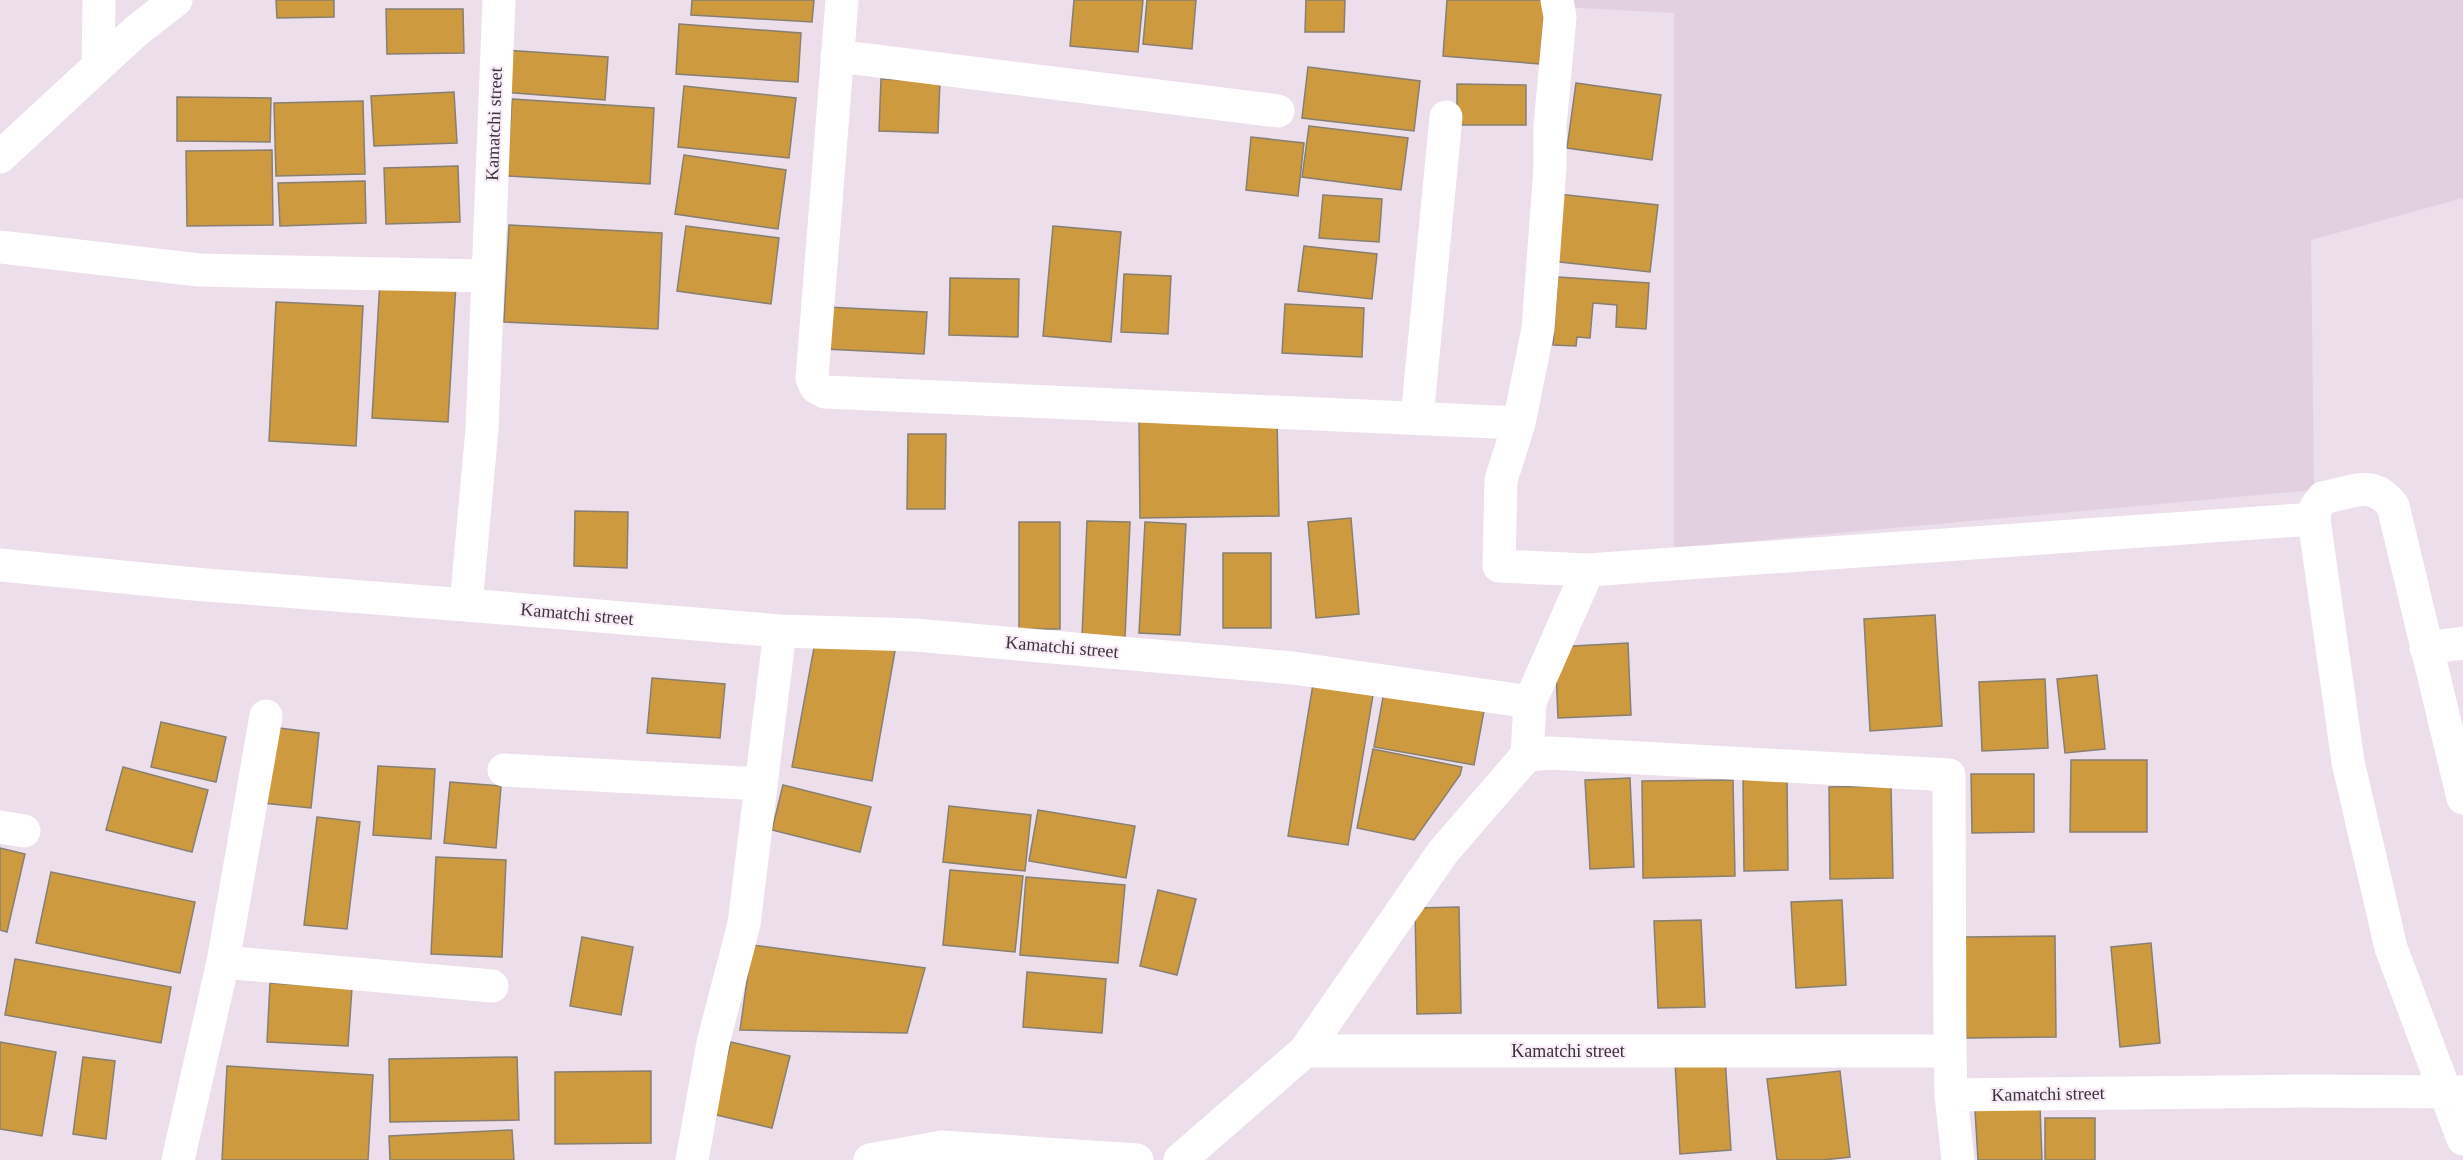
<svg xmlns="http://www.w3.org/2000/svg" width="2463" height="1160" viewBox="0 0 2463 1160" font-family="'Times New Roman',serif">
	<rect width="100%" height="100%" fill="#ecdeeb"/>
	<path fill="#e2d0e1" d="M 1527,0 L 2463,0 L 2463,198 L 2311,240 L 2314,490 L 1674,548 L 1674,13 L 1527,5 Z"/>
	<path fill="#ce9a40" stroke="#877f71" stroke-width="1.5" d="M 276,0 L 334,0 L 334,17 L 277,18 Z
		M 692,0 L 814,0 L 812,22 L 691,15 Z
		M 1074,0 L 1143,0 L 1138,52 L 1070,46 Z
		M 1147,0 L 1196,0 L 1192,49 L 1143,44 Z
		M 1306,0 L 1345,0 L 1344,32 L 1305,32 Z
		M 1447,0 L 1545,0 L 1540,64 L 1443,56 Z
		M 386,9 L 463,9 L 464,53 L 387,54 Z
		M 679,24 L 801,33 L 798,82 L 676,74 Z
		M 506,50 L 608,57 L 605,100 L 503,92 Z
		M 1308,67 L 1420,81 L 1414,131 L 1302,118 Z
		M 881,79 L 940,81 L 938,133 L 879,131 Z
		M 1576,83 L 1661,95 L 1652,160 L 1567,148 Z
		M 1457,84 L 1526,85 L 1526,125 L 1457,125 Z
		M 684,86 L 796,98 L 789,158 L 678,147 Z
		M 454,92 L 457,143 L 374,146 L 371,96 Z
		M 177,97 L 271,98 L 270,142 L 177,141 Z
		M 512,99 L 654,108 L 650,184 L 507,176 Z
		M 363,101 L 365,174 L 276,176 L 274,103 Z
		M 1309,126 L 1408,138 L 1401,190 L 1302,177 Z
		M 1251,137 L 1304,143 L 1298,196 L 1246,190 Z
		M 272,150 L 273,225 L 187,226 L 186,151 Z
		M 684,155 L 786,170 L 778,229 L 675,214 Z
		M 458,166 L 460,222 L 386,224 L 384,168 Z
		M 365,181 L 366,223 L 280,226 L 278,183 Z
		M 1558,194 L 1658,205 L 1650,272 L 1551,261 Z
		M 1323,195 L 1382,199 L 1379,242 L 1319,238 Z
		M 509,225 L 662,233 L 658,329 L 504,322 Z
		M 686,226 L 779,238 L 771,304 L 677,291 Z
		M 1053,226 L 1121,232 L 1111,342 L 1043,336 Z
		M 1304,246 L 1377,254 L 1372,299 L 1298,291 Z
		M 1124,274 L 1171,276 L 1168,334 L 1121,332 Z
		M 1558,277 L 1649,283 L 1646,329 L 1616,327 L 1617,305 L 1593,303 L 1590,338 L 1577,337 L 1576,346 L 1553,345 Z
		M 950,278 L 1019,279 L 1018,337 L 949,335 Z
		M 380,280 L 456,284 L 448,422 L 372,418 Z
		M 276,302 L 363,306 L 356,446 L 269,441 Z
		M 1285,304 L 1364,308 L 1362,357 L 1282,353 Z
		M 827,307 L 927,312 L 924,354 L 825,349 Z
		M 1277,419 L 1279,516 L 1140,518 L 1139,421 Z
		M 908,434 L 946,434 L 945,509 L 907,509 Z
		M 575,511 L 628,512 L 627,568 L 574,566 Z
		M 1351,518 L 1359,614 L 1316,618 L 1308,522 Z
		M 1087,521 L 1130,522 L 1125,638 L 1082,636 Z
		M 1019,522 L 1060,522 L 1060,629 L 1019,629 Z
		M 1145,522 L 1186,524 L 1180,635 L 1139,633 Z
		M 1223,553 L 1271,553 L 1271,628 L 1223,628 Z
		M 1935,615 L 1942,726 L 1870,731 L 1864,619 Z
		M 816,637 L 895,651 L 872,781 L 792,767 Z
		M 1628,643 L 1631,715 L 1558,718 L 1555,647 Z
		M 2097,675 L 2105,749 L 2065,753 L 2057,679 Z
		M 652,678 L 725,684 L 720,738 L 647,733 Z
		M 1314,678 L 1374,689 L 1348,845 L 1288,836 Z
		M 2045,679 L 2048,748 L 1982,751 L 1979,682 Z
		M 1386,681 L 1486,700 L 1474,765 L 1374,747 Z
		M 161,722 L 226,737 L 216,782 L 151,767 Z
		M 271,727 L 319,733 L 311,808 L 262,803 Z
		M 1373,749 L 1462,767 L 1460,775 L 1414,840 L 1357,828 Z
		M 2071,760 L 2147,760 L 2147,832 L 2070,832 Z
		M 378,766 L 435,769 L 431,839 L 373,835 Z
		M 123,767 L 208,790 L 192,852 L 106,830 Z
		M 1971,774 L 2034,774 L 2034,832 L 1972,833 Z
		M 1743,777 L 1787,777 L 1788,870 L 1744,871 Z
		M 1630,778 L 1634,867 L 1590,869 L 1585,780 Z
		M 1733,780 L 1735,876 L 1643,878 L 1642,781 Z
		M 450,782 L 501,786 L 496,848 L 444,843 Z
		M 783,785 L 871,807 L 860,852 L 772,830 Z
		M 1891,786 L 1893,878 L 1830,879 L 1829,787 Z
		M 949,806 L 1031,815 L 1025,871 L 943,862 Z
		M 1038,810 L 1135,826 L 1126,878 L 1029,861 Z
		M 317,817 L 360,822 L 347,929 L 304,925 Z
		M 0,848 L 25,854 L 7,932 L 0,930 Z
		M 436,857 L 506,860 L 502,957 L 431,954 Z
		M 950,870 L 1023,876 L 1015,952 L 943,945 Z
		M 51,872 L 195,902 L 180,973 L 36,943 Z
		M 1026,877 L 1125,885 L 1118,963 L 1020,955 Z
		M 1158,890 L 1196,899 L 1177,975 L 1140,966 Z
		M 1842,900 L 1846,985 L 1796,988 L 1791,902 Z
		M 1459,907 L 1461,1013 L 1417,1014 L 1415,908 Z
		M 1701,920 L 1705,1007 L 1658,1008 L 1654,921 Z
		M 2055,936 L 2056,1037 L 1966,1038 L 1965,937 Z
		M 582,937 L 633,947 L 621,1015 L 570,1006 Z
		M 2151,943 L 2160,1043 L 2120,1047 L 2111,947 Z
		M 752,945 L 925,968 L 907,1033 L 740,1030 Z
		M 15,959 L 171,987 L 161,1043 L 5,1015 Z
		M 1027,972 L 1106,979 L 1102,1033 L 1023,1027 Z
		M 270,983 L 352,988 L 348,1046 L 267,1042 Z
		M 0,1042 L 56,1052 L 42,1136 L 0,1129 Z
		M 731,1042 L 790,1056 L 772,1128 L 712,1114 Z
		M 83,1057 L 115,1061 L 106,1139 L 73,1134 Z
		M 517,1057 L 519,1120 L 390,1122 L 389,1059 Z
		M 1725,1057 L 1731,1150 L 1680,1154 L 1675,1061 Z
		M 227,1066 L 373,1075 L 368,1160 L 222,1160 Z
		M 651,1071 L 651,1143 L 555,1144 L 555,1072 Z
		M 1840,1071 L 1850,1157 L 1823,1160 L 1777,1160 L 1767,1079 Z
		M 2040,1107 L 2042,1160 L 1978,1160 L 1975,1110 Z
		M 2045,1118 L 2095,1118 L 2095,1160 L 2045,1160 Z
		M 512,1130 L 514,1160 L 390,1160 L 389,1136 Z"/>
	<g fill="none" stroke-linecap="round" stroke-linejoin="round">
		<path stroke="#fff" stroke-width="33" d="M 499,0 L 482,429 L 466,605 L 780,631 L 915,635 L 1293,668 L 1530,702
			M 842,0 L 812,378 L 816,387 L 825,392 L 1519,423
			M 837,56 L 1278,111
			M 98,66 L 99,0
			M 0,157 L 135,32 L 176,0
			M 0,247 L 199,270 L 487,276
			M 1417,418 L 1446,117
			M 2314,519 L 2348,762 L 2391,948 L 2463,1139
			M 0,565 L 194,584 L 466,605
			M 1588,570 L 2314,519 L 2316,507 L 2323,498 C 2353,492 2373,479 2393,506 L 2463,798
			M 2426,648 L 2463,643
			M 1527,755 L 1551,753 L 1949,775 L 1950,1051
			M 504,770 L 761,784
			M 0,827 L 24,831
			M 223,962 L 492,986
			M 1305,1051 L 1950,1051 L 1951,1095 L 2300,1091 L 2463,1092
			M 1951,1095 L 1958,1160
			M 178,1160 L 223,962 L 266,716
			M 692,1160 L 713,1043 L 744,924 L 780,631
			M 870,1160 L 942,1147 L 1137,1160
			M 1180,1160 L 1305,1051 L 1443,852 L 1527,755 L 1530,702 L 1588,570 L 1499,566 L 1501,480 L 1519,423 L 1538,329 L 1550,168 L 1550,126 L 1560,17 L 1557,0"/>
	</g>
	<g text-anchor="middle" stroke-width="4.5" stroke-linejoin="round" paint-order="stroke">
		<g font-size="18" fill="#3a353a" stroke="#f9ecf8">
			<text transform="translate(494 124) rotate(-88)" y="6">Kamatchi street</text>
			<text transform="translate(577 614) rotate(5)" y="6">Kamatchi street</text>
			<text transform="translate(1062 647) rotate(5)" y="6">Kamatchi street</text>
			<text x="1568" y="1057">Kamatchi street</text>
			<text transform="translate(2048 1094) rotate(-1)" y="6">Kamatchi street</text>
		</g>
	</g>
</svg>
